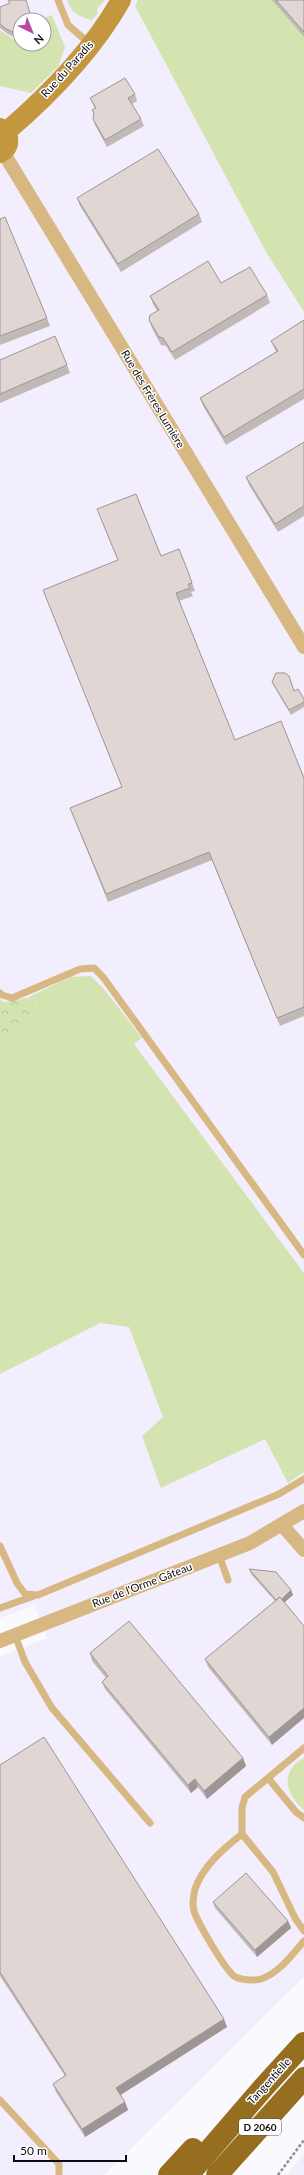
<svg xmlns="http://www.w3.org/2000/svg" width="304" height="2175" viewBox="0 0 304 2175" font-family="Lato,sans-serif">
	<defs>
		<pattern id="forest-crowns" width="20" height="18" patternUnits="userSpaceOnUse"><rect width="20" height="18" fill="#d3e4b1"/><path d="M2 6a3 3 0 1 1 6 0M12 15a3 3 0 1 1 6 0" fill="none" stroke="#b4c297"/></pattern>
	</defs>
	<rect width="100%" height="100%" fill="#faf9fe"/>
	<path fill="#f2eefe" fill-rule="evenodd" d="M 0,0 L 138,0 L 135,6 L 266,252 L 304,312 L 304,1977 L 104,2175 L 0,2175 L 0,1657 L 47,1638 L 34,1605 L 0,1618 ZM 20,20 L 44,20 L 44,44 L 20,44 Z
		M 304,2153 L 304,2175 L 287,2175 Z"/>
	<path fill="#d3e4b1" d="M 67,0 L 105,0 L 97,9 L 98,13 L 92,20 C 79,17 71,13 67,0 Z
		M 138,0 L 304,0 L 304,312 L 266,252 L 135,6 Z
		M 52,15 L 65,47 L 58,67 L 31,93 L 0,86 L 0,30 L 20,44 L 37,47 L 38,44 L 44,44 L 44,20 L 41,19 Z
		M 91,976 L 104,989 L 142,1038 L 134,1044 L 304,1273 L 304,1472 L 288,1483 L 265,1439 L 161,1488 L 142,1436 L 163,1417 L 129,1327 L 100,1323 L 0,1374 L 0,1039 L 33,1021 L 35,1006 L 27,998 L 70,977 Z
		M 304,1758 L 304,1810 C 293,1800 281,1783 292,1768 C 294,1764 300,1761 304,1758 Z"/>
	<path fill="url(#forest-crowns)" d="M 27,998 L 35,1006 L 33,1021 L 0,1039 L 0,999 L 3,1002 Z"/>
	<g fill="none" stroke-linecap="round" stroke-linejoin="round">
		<path stroke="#8f8e92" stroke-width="2.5" stroke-dasharray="3 2" stroke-linecap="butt" d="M 278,2175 L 304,2140"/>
		<path stroke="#d7b882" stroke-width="7" d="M 58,0 L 68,25 L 90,44
			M 0,993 L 2,995 L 12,998 L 80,969 L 94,968 L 103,977 L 304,1255
			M 0,1546 L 17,1583 L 25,1594 L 38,1595 L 279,1494 L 304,1479
			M 219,1555 L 228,1580
			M 0,1608 L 34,1596
			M 15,1635 L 25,1662 L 52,1708 L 150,1823
			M 304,1748 L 268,1778 L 296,1812 L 304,1818
			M 268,1778 L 245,1797 L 242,1808 L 242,1834 L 273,1872 L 295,1918 L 304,1931
			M 242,1834 C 223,1849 203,1866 195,1889 C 193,1897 192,1907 195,1914 C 200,1926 224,1968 234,1976 C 239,1980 254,1981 261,1979 C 279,1973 292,1955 304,1941
			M 0,2100 L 59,2164 L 59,2175"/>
		<path stroke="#d7b882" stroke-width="14" d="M 3,152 L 304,647
			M 282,1525 L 304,1550
			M 0,1641 L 250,1543 L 304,1511"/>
		<path stroke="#c4963d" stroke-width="20" d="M 0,128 C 11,134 11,147 0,153
			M 6,132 C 49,95 93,50 121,0"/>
		<path stroke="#966e20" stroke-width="22" d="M 169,2175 L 193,2149
			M 188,2175 L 263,2088 L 304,2043
			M 217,2175 L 304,2078"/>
	</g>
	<path fill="#c1b9b6" d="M 272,0 L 304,0 L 304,37 Z
		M 10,3 L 20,20 L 20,40 L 8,34 L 0,28 L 0,7 Z
		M 135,94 L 137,101 L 132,104 L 141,119 L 144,126 L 107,147 L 95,125 L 93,119 L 94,114 L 92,110 L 95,108 L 93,105 L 90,98 Z
		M 77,198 L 199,214 L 202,222 L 121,272 L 80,206 Z
		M 0,219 L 47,318 L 50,326 L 0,345 Z
		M 221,283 L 267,295 L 270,303 L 175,360 L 166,346 L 161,345 L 152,328 L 149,320 L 157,311 L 153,304 L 150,296 Z
		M 304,320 L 304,399 L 226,445 L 203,406 L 200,398 L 276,352 L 271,341 Z
		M 0,360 L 67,365 L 70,373 L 0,403 Z
		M 304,442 L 304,516 L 278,532 L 249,485 L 246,477 Z
		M 161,556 L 187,569 L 195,591 L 191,592 L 193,596 L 179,601 L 235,740 L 304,778 L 304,1016 L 280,1026 L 212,860 L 108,902 L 70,808 L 121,787 Z
		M 272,682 L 294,691 L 304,699 L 304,707 L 291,715 L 274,686 Z
		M 249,1569 L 291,1590 L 293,1595 L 285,1602 L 272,1745 L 208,1667 L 205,1659 L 275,1601 L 251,1574 Z
		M 90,1653 L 243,1758 L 246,1766 L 207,1799 L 198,1787 L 191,1793 L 105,1689 L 102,1682 L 106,1678 L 92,1661 Z
		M 0,1765 L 227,2027 L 120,2095 L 125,2102 L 128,2110 L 85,2137 L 56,2092 L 53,2084 L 65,2076 L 0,1976 Z
		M 213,1902 L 288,1921 L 291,1928 L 257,1957 L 215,1908 Z"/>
	<path fill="#9d9694" d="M 291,1590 L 293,1595 L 279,1607 L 278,1602 Z
		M 304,1708 L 304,1718 L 272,1745 L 269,1737 Z
		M 243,1758 L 246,1766 L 207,1799 L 204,1791 Z
		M 195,1779 L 198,1787 L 191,1793 L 188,1785 Z
		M 288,1921 L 291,1928 L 257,1957 L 255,1950 Z
		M 224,2019 L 227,2027 L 119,2096 L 116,2088 Z
		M 125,2102 L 128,2110 L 85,2137 L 82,2129 Z"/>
	<path fill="#e0d7d4" stroke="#9d9694" d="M 8,0 L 26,0 L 31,16 L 39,18 L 38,20 L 20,20 L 20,35 L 6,29 L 0,24 L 0,7 L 10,3 Z
		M 276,0 L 304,0 L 304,32 Z
		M 125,78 L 135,94 L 128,98 L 141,119 L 105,140 L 93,119 L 94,113 L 92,110 L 96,108 L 90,98 Z
		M 158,149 L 199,214 L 118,264 L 77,198 Z
		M 5,217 L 47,318 L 0,336 L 0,219 Z
		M 208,261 L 221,283 L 250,267 L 267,295 L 172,352 L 163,338 L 159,337 L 149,320 L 150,315 L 159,310 L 150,296 Z
		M 304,320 L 304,389 L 224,437 L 200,398 L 278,351 L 271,341 Z
		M 55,336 L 67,365 L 0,394 L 0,360 Z
		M 304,442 L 304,506 L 275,524 L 246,477 Z
		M 136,494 L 161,556 L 179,549 L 187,569 L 192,583 L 188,584 L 190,588 L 176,593 L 235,740 L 281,721 L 304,778 L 304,1007 L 277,1018 L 209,852 L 106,894 L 70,808 L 122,787 L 43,590 L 118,560 L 97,509 Z
		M 276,673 L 285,673 L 289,676 L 294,691 L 298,689 L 304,699 L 304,702 L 289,710 L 272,682 Z
		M 249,1569 L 276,1572 L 291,1590 L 282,1599 L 280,1597 L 276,1600 Z
		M 280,1597 L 304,1626 L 304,1708 L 269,1737 L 205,1659 Z
		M 129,1621 L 243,1758 L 204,1791 L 195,1779 L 188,1785 L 102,1682 L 108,1676 L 90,1653 Z
		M 44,1737 L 224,2019 L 116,2088 L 125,2102 L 82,2129 L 53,2084 L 66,2075 L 0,1972 L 0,1765 Z
		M 246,1873 L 288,1921 L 255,1950 L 213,1902 Z"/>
	<g text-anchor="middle" stroke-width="3" stroke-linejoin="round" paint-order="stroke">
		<rect fill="#fff" stroke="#565657" stroke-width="1" x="239" y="2119" width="42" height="16" rx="3"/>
		<g font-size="10" font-weight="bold" fill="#0d0d0f">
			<text x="260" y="2131">D 2060</text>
		</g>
		<g font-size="11" fill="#0d0d0f" stroke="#fff">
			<text transform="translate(67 69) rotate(-48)" y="4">Rue du Paradis</text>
			<text transform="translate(153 399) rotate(59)" y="4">Rue des Frères Lumière</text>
			<text transform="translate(142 1585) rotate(-21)" y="4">Rue de l'Orme Gâteau</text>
			<text transform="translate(269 2081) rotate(-48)" y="4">Tangentielle</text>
		</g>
	</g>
	<g transform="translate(32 32) rotate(137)"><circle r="19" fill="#ffffff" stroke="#9e9e9f"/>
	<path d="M0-3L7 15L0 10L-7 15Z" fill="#bb48a1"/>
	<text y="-6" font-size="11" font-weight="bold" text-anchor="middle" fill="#0d0d0f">N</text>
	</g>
	<path d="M14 2155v6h112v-6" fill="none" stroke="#0d0d0f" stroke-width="2"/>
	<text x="20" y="2155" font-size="12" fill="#0d0d0f" stroke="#ffffff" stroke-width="3" paint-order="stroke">50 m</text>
</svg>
